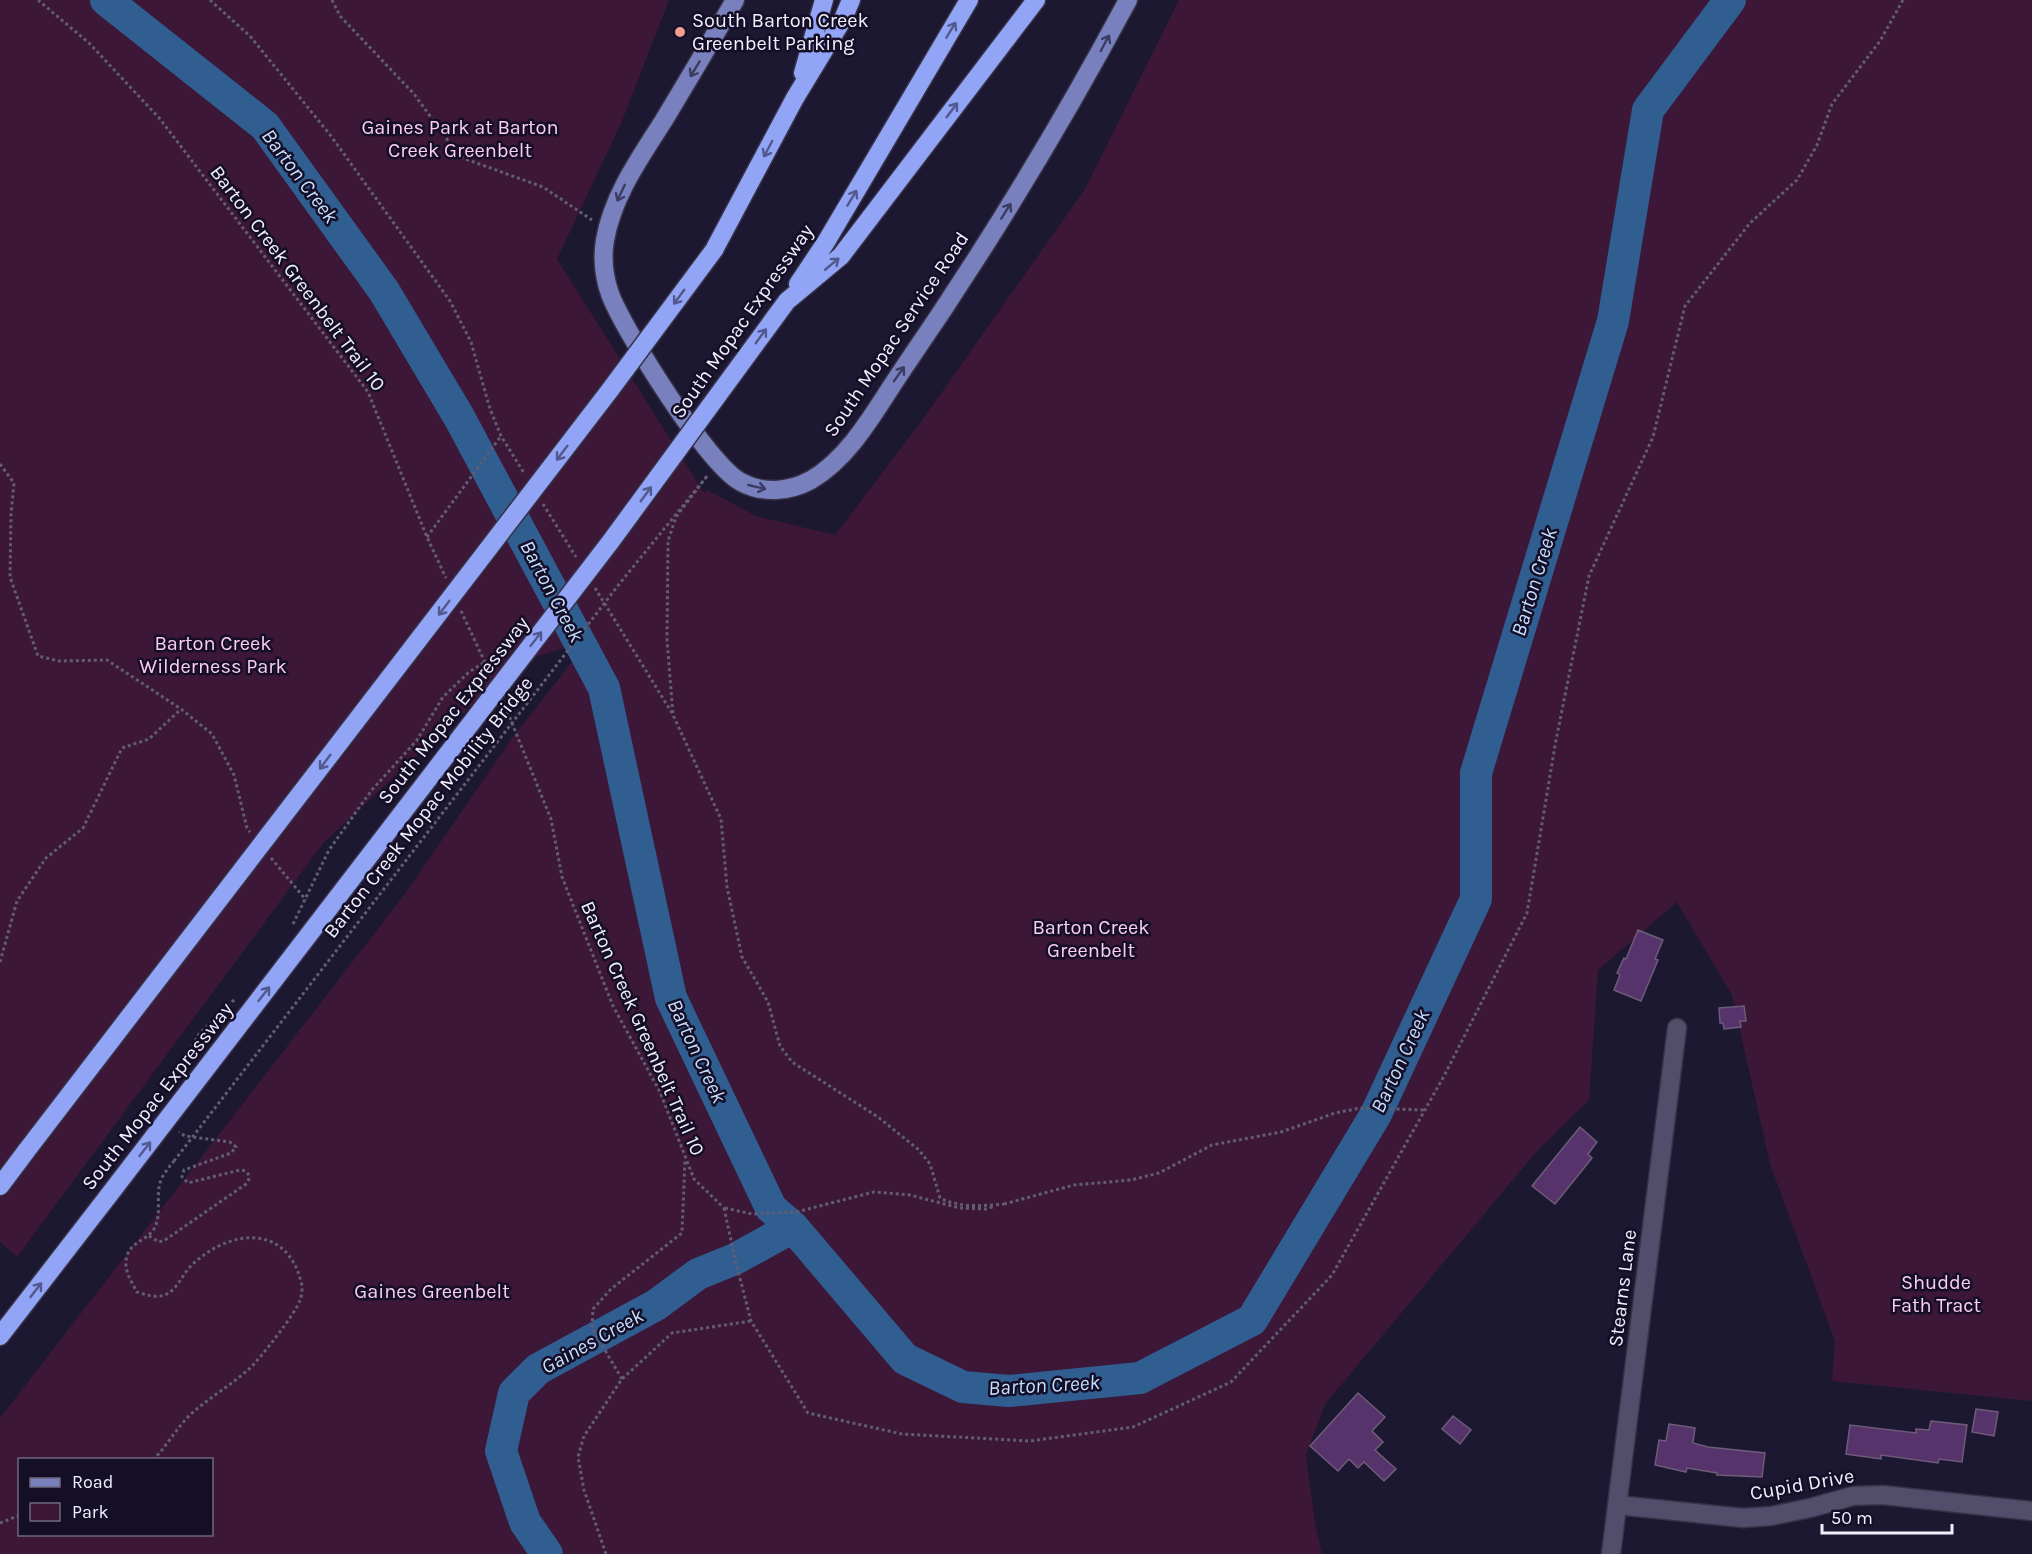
<svg xmlns="http://www.w3.org/2000/svg" width="2032" height="1554" viewBox="0 0 2032 1554" font-family="Karla,sans-serif">
	<rect width="100%" height="100%" fill="#1d1831"/>
	<path fill="#3c1738" fill-rule="evenodd" d="M 0,0 L 669,0 L 622,121 L 557,259 L 704,493 L 707,490 L 756,516 L 835,535 L 923,419 L 1085,189 L 1179,0 L 2032,0 L 2032,1401 L 1832,1381 L 1835,1341 L 1770,1164 L 1732,995 L 1677,902 L 1598,970 L 1589,1100 L 1537,1151 L 1325,1404 L 1306,1455 L 1315,1523 L 1322,1554 L 0,1554 L 0,1418 L 404,895 L 513,737 L 589,640 L 517,663 L 324,842 L 17,1257 L 0,1242 ZM 20,1460 L 212,1460 L 212,1534 L 20,1534 Z"/>
	<g fill="none" stroke-linecap="round" stroke-linejoin="round">
		<path stroke="#305e91" stroke-width="32" d="M 106,0 L 265,126 L 384,291 L 459,417 L 604,688 L 671,998 L 771,1208 L 793,1227 L 905,1359 L 963,1387 L 1009,1391 L 1140,1378 L 1252,1320 L 1376,1114 L 1476,899 L 1476,773 L 1613,321 L 1648,110 L 1730,0
			M 547,1554 L 525,1522 L 501,1451 L 514,1393 L 538,1369 L 656,1305 L 698,1274 L 735,1259 L 793,1227"/>
	</g>
	<path fill="#56346b" stroke="#6d5c78" stroke-width="1.5" d="M 1638,930 L 1663,940 L 1655,959 L 1658,960 L 1641,1001 L 1614,990 L 1620,975 L 1617,973 L 1624,958 L 1626,959 Z
		M 1744,1006 L 1746,1021 L 1740,1021 L 1741,1027 L 1724,1029 L 1723,1023 L 1720,1023 L 1719,1008 Z
		M 1580,1127 L 1597,1142 L 1588,1154 L 1592,1158 L 1555,1204 L 1532,1186 Z
		M 1358,1393 L 1385,1417 L 1372,1431 L 1383,1442 L 1375,1450 L 1396,1469 L 1384,1481 L 1364,1462 L 1358,1468 L 1349,1459 L 1338,1471 L 1310,1446 Z
		M 1976,1409 L 1998,1412 L 1994,1436 L 1972,1432 Z
		M 1453,1416 L 1471,1430 L 1460,1444 L 1442,1429 Z
		M 1931,1421 L 1967,1425 L 1962,1462 L 1939,1459 L 1938,1463 L 1881,1455 L 1881,1459 L 1846,1454 L 1850,1425 L 1916,1433 L 1916,1429 L 1929,1430 Z
		M 1669,1424 L 1695,1428 L 1693,1443 L 1708,1447 L 1765,1453 L 1762,1477 L 1717,1475 L 1717,1473 L 1687,1468 L 1686,1472 L 1655,1465 L 1659,1440 L 1666,1441 Z"/>
	<g fill="none" stroke-linecap="round" stroke-linejoin="round">
		<g stroke="#373246" stroke-width="21">
			<path id="minor" d="M 1617,1505 L 1743,1518 L 1771,1516 L 1810,1508 L 1853,1496 L 1883,1495 L 2032,1511
				M 1611,1554 L 1677,1028"/>
		</g>
		<g stroke="#373246" stroke-width="21">
			<path id="major" d="M 735,0 C 712,40 688,80 664,120 C 640,158 613,195 605,240 C 602,258 604,277 610,294 C 624,331 708,465 741,482 C 763,494 789,492 811,480 C 852,456 877,407 903,369 C 985,250 1060,127 1128,0"/>
		</g>
		<g stroke="#373246" stroke-width="21">
			<path id="highway" d="M 803,73 L 824,0
				M 714,250 L 795,98 L 843,19 L 851,0
				M 798,284 L 826,242 L 969,0
				M 787,301 L 841,256 L 1036,0
				M 0,1186 L 27,1150
				M 0,1336 L 109,1195"/>
		</g>
		<path stroke="#615d73" stroke-width="3" stroke-dasharray="3 3" stroke-linecap="butt" d="M 38,0 L 89,43 L 160,119 L 368,392 L 427,537 L 446,578
			M 210,0 L 250,36 L 331,136 L 450,301 L 471,342 L 490,409 L 501,436 L 524,473
			M 332,0 L 340,16 L 414,94 L 460,157 L 543,187 L 592,220
			M 0,464 L 14,483 L 11,515 L 10,577 L 38,656 L 59,661 L 107,660 L 181,709 L 212,734 L 234,775 L 247,828 L 250,832
			M 707,476 L 676,517 L 668,541 L 667,640 L 673,715 L 721,819 L 727,887 L 742,957 L 768,1002 L 780,1046 L 792,1062 L 878,1117 L 919,1150 L 930,1164 L 940,1198 C 960,1208 982,1206 1004,1204
			M 543,504 L 576,557
			M 427,537 L 501,436
			M 595,588 L 672,713
			M 461,611 L 490,673
			M 505,706 L 551,819 L 562,877 L 613,1006 L 660,1092 L 694,1179 L 724,1208
			M 271,858 L 306,900
			M 293,924 L 329,850 L 371,791 L 417,740 L 443,697 L 469,672 L 485,662
			M 0,962 L 17,901 L 46,858 L 83,828 L 122,748 L 149,739 L 181,709
			M 175,1078 L 199,1034 L 236,998
			M 151,1110 L 150,1106 L 162,1095
			M 1004,1204 L 1074,1185 L 1131,1180 L 1159,1173 L 1212,1145 L 1281,1132 L 1335,1113 L 1360,1108 L 1425,1110
			M 724,1208 L 735,1259 L 751,1321 L 808,1413 L 902,1434 L 1030,1441 L 1133,1427 L 1231,1382 L 1332,1275 L 1444,1076 L 1527,913 L 1556,740 L 1589,576 L 1653,437 L 1685,306 L 1750,223 L 1797,180 L 1817,145 L 1832,104 L 1880,41 L 1903,0
			M 725,1208 L 752,1214 L 796,1212 L 874,1192 L 910,1195 L 960,1208 L 986,1209 L 995,1206
			M 149,1236 L 159,1242 L 165,1240 L 246,1184 C 250,1179 250,1176 246,1171 L 240,1170 L 188,1183 L 182,1177 L 184,1170 L 231,1153 L 236,1147 L 230,1142 L 185,1136 L 179,1132
			M 622,1379 L 592,1328 L 593,1309 L 611,1289 L 682,1233 L 685,1160
			M 153,1460 C 167,1446 177,1427 191,1414 C 209,1398 231,1385 249,1369 C 260,1359 296,1313 300,1300 C 302,1295 303,1287 301,1282 C 287,1224 231,1229 194,1263 C 184,1271 179,1287 167,1294 C 157,1299 147,1295 137,1292 C 131,1281 123,1269 127,1256 C 131,1241 149,1240 155,1227 C 162,1212 155,1195 161,1180 C 164,1173 169,1167 174,1161
			M 0,1523 L 20,1515
			M 606,1554 L 584,1490 L 578,1457 L 584,1436 L 622,1379 L 672,1333 L 751,1321"/>
		<use href="#minor" stroke="#524d6b" stroke-width="18"/>
		<use href="#major" stroke="#7881be" stroke-width="18"/>
		<use href="#highway" stroke="#91a4f5" stroke-width="18"/>
		<g stroke="#373246" stroke-width="21" stroke-linecap="butt">
			<path id="highway-bridge" d="M 27,1150 L 610,390 L 714,250
				M 109,1195 L 611,541 L 787,301"/>
		</g>
		<path stroke="#615d73" stroke-width="3" stroke-dasharray="3 3" stroke-linecap="butt" d="M 174,1161 L 620,583 L 708,475"/>
		<use href="#highway-bridge" stroke="#91a4f5" stroke-width="18"/>
	</g>
	<defs><path id="oneway-shaft" d="M-6 0H5M1.5-3L5.5 0L1.5 3" fill="none" stroke-width="1.6" stroke-linecap="round" stroke-linejoin="round" transform="scale(1.5)"/></defs>
	<g stroke="#52598e">
		<use href="#oneway-shaft" transform="translate(951 30) rotate(-59)"/>
		<use href="#oneway-shaft" transform="translate(952 110) rotate(-53)"/>
		<use href="#oneway-shaft" transform="translate(768 149) rotate(118)"/>
		<use href="#oneway-shaft" transform="translate(852 198) rotate(-59)"/>
		<use href="#oneway-shaft" transform="translate(832 264) rotate(-40)"/>
		<use href="#oneway-shaft" transform="translate(679 297) rotate(126)"/>
		<use href="#oneway-shaft" transform="translate(761 336) rotate(-54)"/>
		<use href="#oneway-shaft" transform="translate(562 453) rotate(127)"/>
		<use href="#oneway-shaft" transform="translate(646 494) rotate(-54)"/>
		<use href="#oneway-shaft" transform="translate(444 608) rotate(127)"/>
		<use href="#oneway-shaft" transform="translate(536 639) rotate(-52)"/>
		<use href="#oneway-shaft" transform="translate(325 762) rotate(127)"/>
		<use href="#oneway-shaft" transform="translate(264 994) rotate(-52)"/>
		<use href="#oneway-shaft" transform="translate(145 1149) rotate(-52)"/>
		<use href="#oneway-shaft" transform="translate(36 1290) rotate(-52)"/>
	</g>
	<g stroke="#3c3c63">
		<use href="#oneway-shaft" transform="translate(1105 43) rotate(-62)"/>
		<use href="#oneway-shaft" transform="translate(695 69) rotate(121)"/>
		<use href="#oneway-shaft" transform="translate(621 193) rotate(115)"/>
		<use href="#oneway-shaft" transform="translate(1006 211) rotate(-58)"/>
		<use href="#oneway-shaft" transform="translate(899 374) rotate(-55)"/>
		<use href="#oneway-shaft" transform="translate(757 487) rotate(13)"/>
	</g>
	<circle fill="#f59d8e" stroke="#140e27" stroke-width="2" cx="680" cy="32" r="6"/>
	<g text-anchor="middle" stroke-width="5" stroke-linejoin="round" paint-order="stroke">
		<g font-size="20" fill="#f1effe" stroke="#140e27" text-anchor="start">
			<text x="692" y="27">South Barton Creek<tspan x="692" dy="23">Greenbelt Parking</tspan></text>
		</g>
		<g font-size="20" fill="#fdccf5" stroke="#140e27">
			<text x="460" y="134">Gaines Park at Barton<tspan x="460" dy="23">Creek Greenbelt</tspan></text>
			<text x="213" y="650">Barton Creek<tspan x="213" dy="23">Wilderness Park</tspan></text>
			<text x="1091" y="934">Barton Creek<tspan x="1091" dy="23">Greenbelt</tspan></text>
			<text x="1936" y="1289">Shudde<tspan x="1936" dy="23">Fath Tract</tspan></text>
			<text x="432" y="1298">Gaines Greenbelt</text>
		</g>
		<g font-size="20" fill="#f1effe" stroke="#140e27">
			<text transform="translate(298 278) rotate(53)" y="7">Barton Creek Greenbelt Trail 10</text>
			<text transform="translate(742 321) rotate(-55)" y="7">South Mopac Expressway</text>
			<text transform="translate(896 334) rotate(-56)" y="7">South Mopac Service Road</text>
			<text transform="translate(453 710) rotate(-52)" y="7">South Mopac Expressway</text>
			<text transform="translate(428 807) rotate(-52)" y="7">Barton Creek Mopac Mobility Bridge</text>
			<text transform="translate(643 1028) rotate(66)" y="7">Barton Creek Greenbelt Trail 10</text>
			<text transform="translate(157 1096) rotate(-52)" y="7">South Mopac Expressway</text>
			<text transform="translate(1622 1288) rotate(-83)" y="7">Stearns Lane</text>
			<text transform="translate(1802 1484) rotate(-10)" y="7">Cupid Drive</text>
		</g>
		<g font-size="21" font-style="italic" fill="#c5dffe" stroke="#140e27">
			<text transform="translate(300 176) rotate(53)" y="7">Barton Creek</text>
			<text transform="translate(1534 582) rotate(-73)" y="7">Barton Creek</text>
			<text transform="translate(552 591) rotate(62)" y="7">Barton Creek</text>
			<text transform="translate(697 1051) rotate(65)" y="7">Barton Creek</text>
			<text transform="translate(1400 1061) rotate(-65)" y="7">Barton Creek</text>
			<text transform="translate(592 1341) rotate(-29)" y="7">Gaines Creek</text>
			<text transform="translate(1044 1385) rotate(-3)" y="7">Barton Creek</text>
		</g>
	</g>
	<rect x="18" y="1458" width="195" height="78" fill="#140e27" stroke="#6c687d" stroke-width="1.5"/>
	<rect x="30" y="1478" width="30" height="9" fill="#7881be" stroke="#6c687d" stroke-width="1.5"/>
	<text x="72" y="1488" font-size="18" fill="#f1effe">Road</text>
	<rect x="30" y="1503" width="30" height="18" fill="#3c1738" stroke="#6c687d" stroke-width="1.5"/>
	<text x="72" y="1518" font-size="18" fill="#f1effe">Park</text>
	<path d="M1822 1524v9h130v-9" fill="none" stroke="#f1effe" stroke-width="3"/>
	<text x="1831" y="1524" font-size="18" fill="#f1effe" stroke="#140e27" stroke-width="4.5" paint-order="stroke">50 m</text>
</svg>
